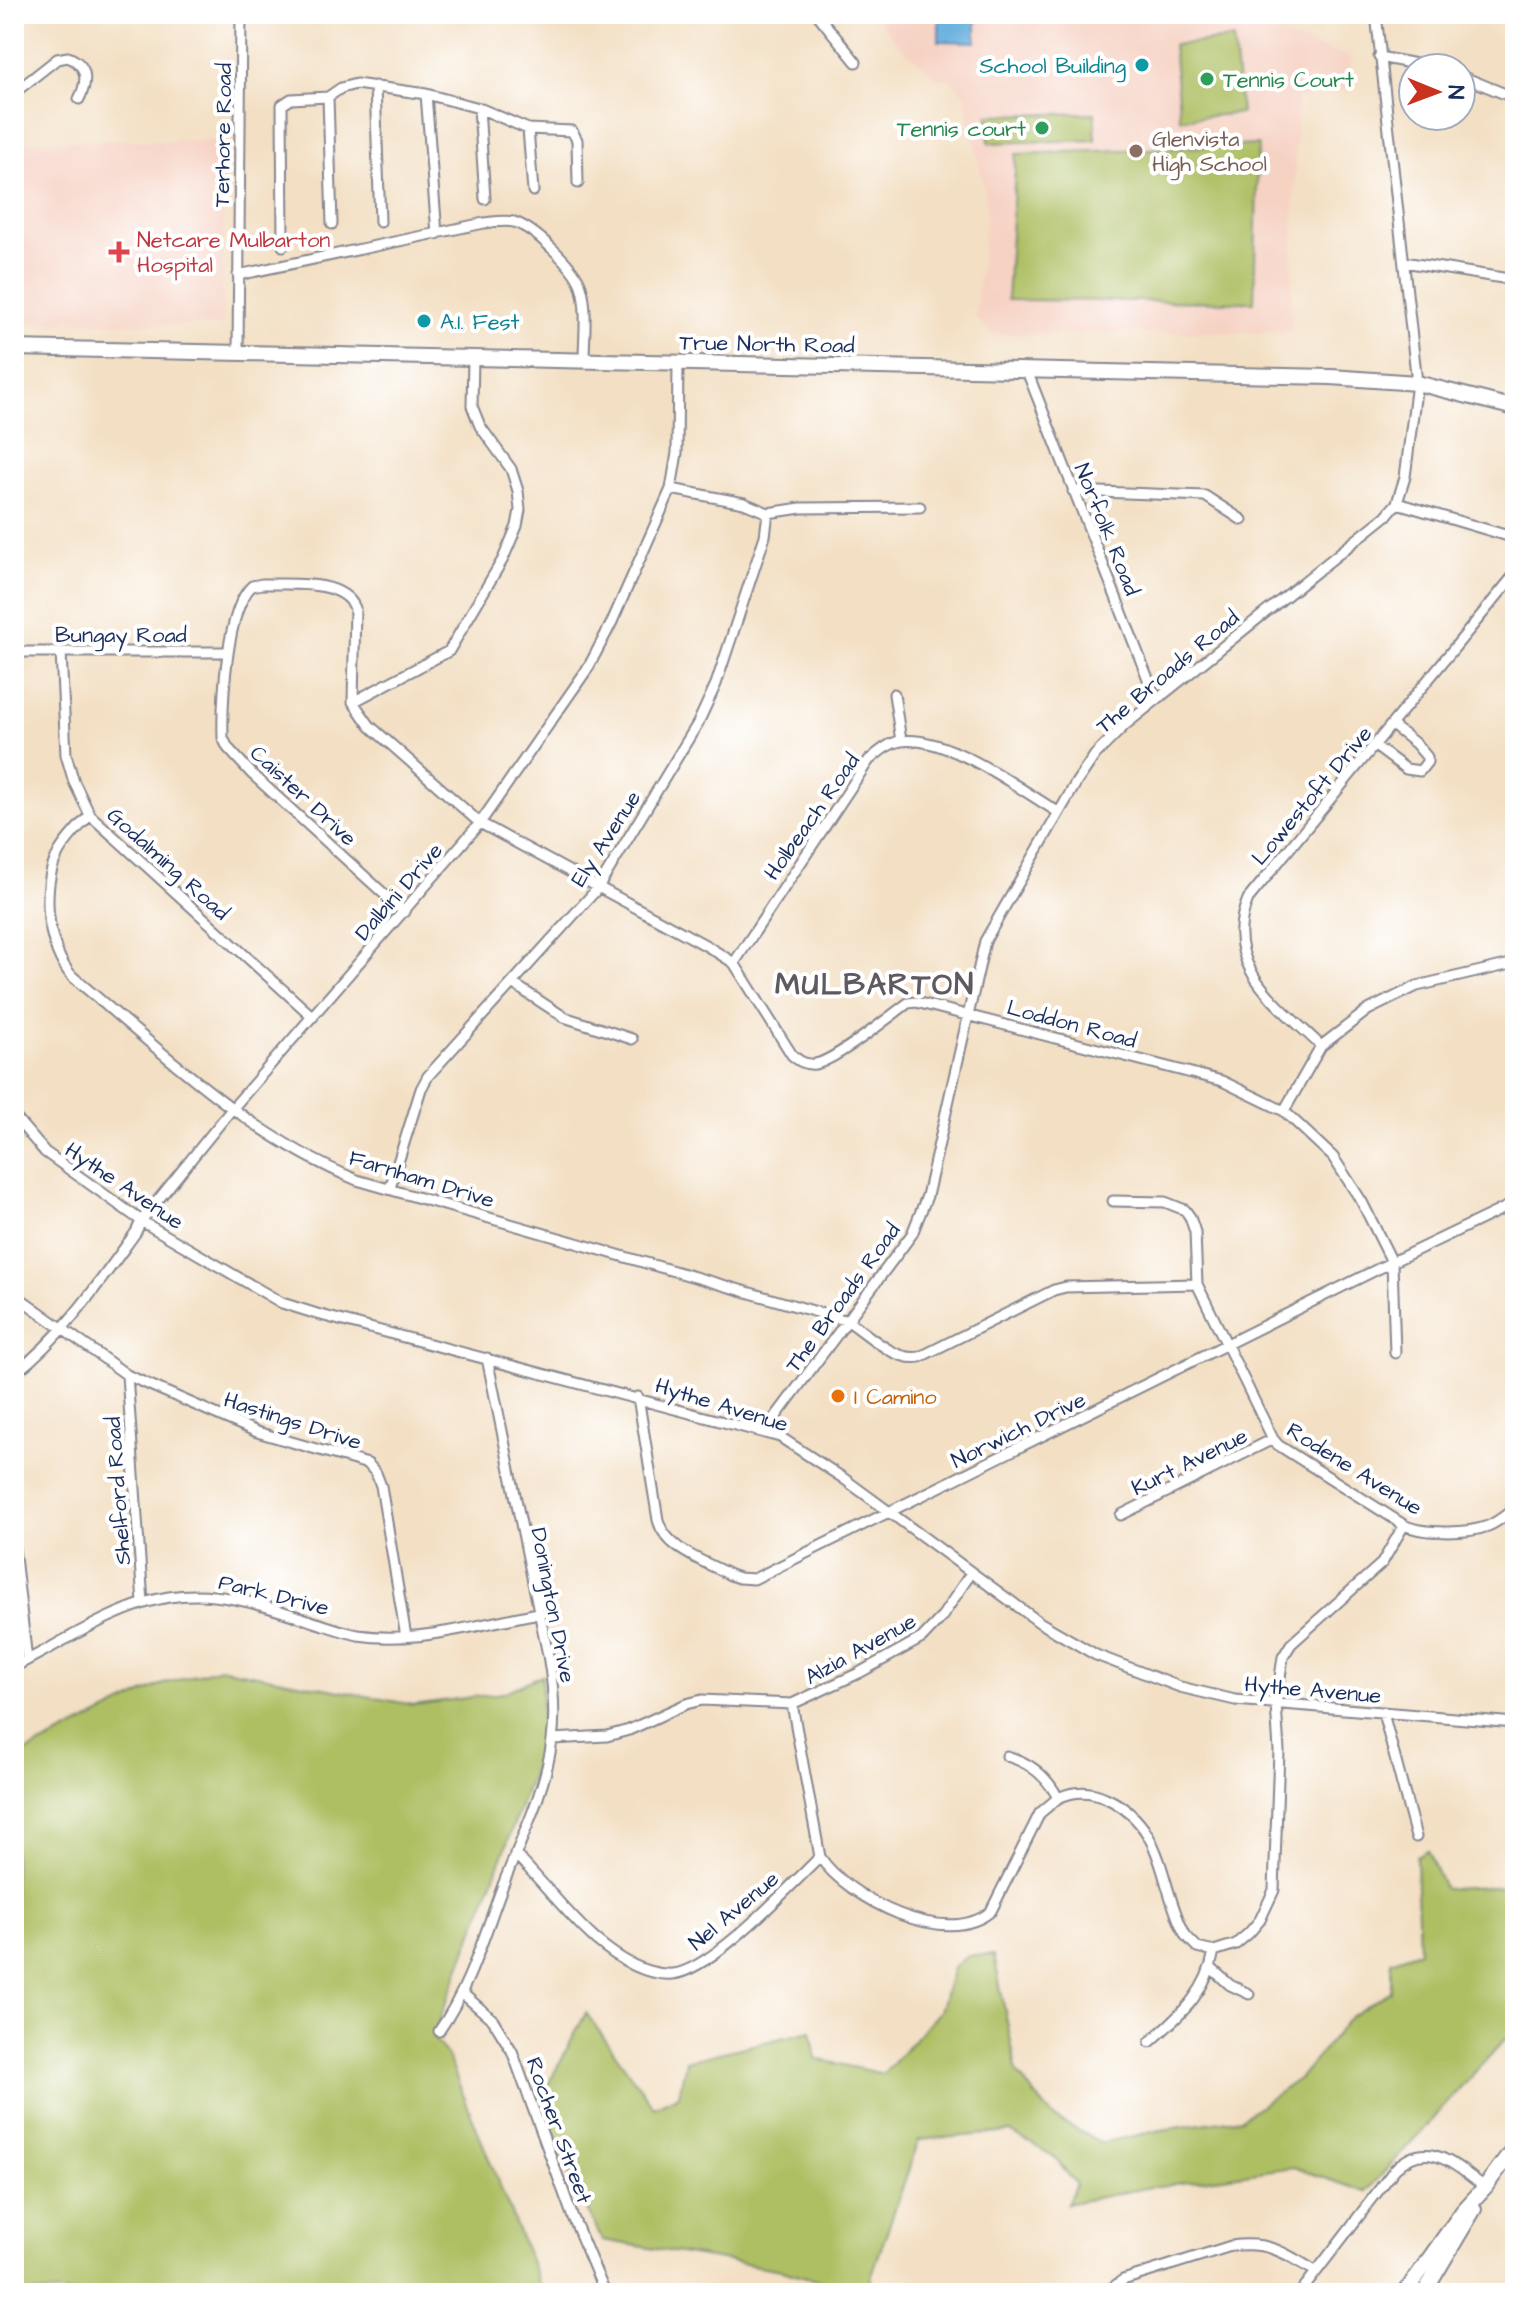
<svg xmlns="http://www.w3.org/2000/svg" width="1529" height="2307" viewBox="0 0 1529 2307" font-family="'Architects Daughter',sans-serif">
	<rect width="100%" height="100%" fill="#fff"/>
	<filter id="ink" filterUnits="userSpaceOnUse"><feTurbulence type="fractalNoise" baseFrequency=".0125" numOctaves="2"/><feDisplacementMap in="SourceGraphic" scale="16" xChannelSelector="R" yChannelSelector="G"/><feConvolveMatrix kernelMatrix="1 2 1 2 8 2 1 2 1" color-interpolation-filters="sRGB"/></filter>
	<filter id="wash" filterUnits="userSpaceOnUse"><feTurbulence type="fractalNoise" baseFrequency=".006" numOctaves="4" result="noise"/><feDisplacementMap in="SourceGraphic" scale="32" xChannelSelector="R" yChannelSelector="G"/><feGaussianBlur stdDeviation="1.8" result="paint"/><feColorMatrix in="noise" values="0 0 0 0 0 0 0 0 0 0 0 0 0 0 0 0 0 1.4 0 .05"/><feComposite in="paint" operator="in"/></filter>
	<g filter="url(#wash)">
		<rect width="100%" height="100%" fill="#f3dfc3"/>
		<path fill="#f6d2c3" d="M 875,14 L 1252,14 L 1272,32 L 1350,57 L 1352,89 L 1297,98 L 1291,332 L 992,334 L 975,317 L 987,204 L 965,95 L 948,78 L 938,79 L 896,42 Z
			M 116,140 L 224,141 L 223,326 L 80,322 L 69,317 L 63,323 L 14,321 L 14,147 L 16,142 Z"/>
		<path fill="#aebf63" stroke="#647760" stroke-width="2" d="M 1233,39 L 1241,113 L 1180,119 L 1173,45 Z
			M 1095,113 L 1095,140 L 989,143 L 988,115 Z
			M 1258,145 L 1254,302 L 1007,300 L 1016,154 Z
			M 220,1668 L 413,1705 L 503,1693 L 542,1675 L 541,1748 L 504,1852 L 433,2037 L 448,2057 L 543,2293 L 14,2293 L 14,1758 L 160,1685 Z
			M 1427,1850 L 1444,1889 L 1515,1886 L 1515,2042 L 1505,2039 L 1366,2192 L 1293,2167 L 1145,2188 L 1067,2204 L 1076,2184 L 1053,2156 L 1010,2132 L 919,2140 L 870,2280 L 889,2293 L 830,2293 L 820,2281 L 782,2270 L 602,2240 L 561,2158 L 543,2094 L 586,2013 L 654,2107 L 679,2095 L 686,2061 L 811,2031 L 816,2059 L 883,2074 L 940,2011 L 953,1968 L 968,1955 L 994,1955 L 1017,2073 L 1053,2117 L 1101,2143 L 1161,2130 L 1242,2118 L 1300,2078 L 1350,2017 L 1391,1991 L 1391,1961 L 1419,1951 L 1416,1856 Z"/>
		<path fill="#66afde" stroke="#406f9e" stroke-width="2" d="M 939,18 L 976,19 L 976,42 L 939,41 Z"/>
	</g>
	<g filter="url(#ink)">
		<g fill="none" stroke-linecap="round" stroke-linejoin="round">
			<g stroke="#878790" stroke-width="13">
				<path id="street" d="M 817,14 L 856,62
					M 1379,57 L 1437,68
					M 1461,76 L 1515,98
					M 375,86 L 380,222
					M 14,93 L 57,59 L 68,57 C 88,65 88,81 79,99
					M 426,94 L 437,234
					M 328,97 L 332,224
					M 479,108 L 485,199
					M 528,129 L 533,191
					M 283,246 L 282,105 L 291,99 L 328,97 L 341,88 L 356,84 L 426,94 L 479,108 L 528,129 L 572,131 L 577,140 L 578,183
					M 1404,262 L 1515,280
					M 238,275 L 484,223 C 494,222 504,220 514,222 C 534,228 575,267 581,286 C 588,308 584,337 584,360
					M 238,353 L 241,14
					M 1027,371 L 1156,699
					M 671,489 L 744,503 L 768,513 L 801,508 L 920,507
					M 1073,491 L 1205,496 L 1242,520
					M 1397,503 L 1515,538
					M 14,652 L 228,652
					M 61,652 L 66,755 L 74,782 L 90,815 L 313,1017
					M 894,694 L 901,741
					M 353,702 L 449,651 L 503,559 L 517,526 L 520,510 L 518,491 L 511,469 L 480,426 L 472,406 L 473,358
					M 1375,746 L 1406,769 L 1420,771 L 1427,762 L 1427,757 L 1416,744 L 1393,726
					M 90,815 C 79,827 66,839 58,854 C 40,886 47,951 73,977 C 162,1052 248,1135 357,1180 L 848,1321 C 868,1334 895,1362 920,1357 L 1054,1290 L 1066,1287 L 1197,1284
					M 404,912 L 252,774 L 228,748 L 223,738 C 222,704 226,609 252,586 L 262,584 C 289,585 342,578 355,608 L 353,702 L 370,726 L 480,823 L 707,946 L 734,963 L 792,1055 C 799,1061 805,1065 815,1064 C 835,1061 889,1017 908,1003 L 916,1002 L 1222,1081 L 1284,1111 L 1333,1157 L 1362,1202 L 1392,1262 L 1395,1353
					M 734,963 L 869,760 C 878,753 888,743 901,741 C 948,735 1018,788 1058,812
					M 512,983 L 564,1017 L 632,1039
					M 1321,1046 C 1278,1004 1220,966 1248,899 L 1515,574
					M 1284,1111 L 1321,1046 L 1368,1010 L 1417,986 L 1515,963
					M 14,1116 L 45,1152 L 143,1222 L 282,1303 L 317,1314 L 780,1437 L 843,1478 L 1039,1622 L 1096,1655 L 1180,1687 L 1235,1700 L 1515,1723
					M 390,1188 L 421,1089 L 428,1076 L 598,888 L 698,723 L 716,684 L 765,536 L 768,513
					M 1113,1201 L 1165,1202 L 1185,1210 L 1190,1217 L 1195,1232 L 1197,1284 L 1273,1439 L 1278,1445 L 1404,1525 C 1423,1534 1468,1534 1488,1526 C 1498,1522 1507,1514 1515,1508
					M 14,1294 L 127,1375 L 257,1432 L 368,1464 L 376,1473 L 381,1486 L 406,1637
					M 14,1374 C 64,1335 99,1283 136,1232 L 141,1221 L 231,1110 L 480,823 L 588,668 L 611,624 L 671,489 L 677,453 L 678,363
					M 127,1375 L 143,1603
					M 638,1397 L 658,1520 C 666,1550 705,1561 730,1575 L 739,1578 L 754,1579 L 1392,1262 L 1515,1203
					M 765,1431 L 912,1234 L 927,1196 L 985,941 L 1076,783 L 1095,755 L 1125,725 L 1386,516 L 1397,503 L 1405,477 L 1417,383 L 1376,14
					M 1121,1515 L 1273,1439
					M 14,1548 L 27,1660
					M 14,1667 C 60,1644 119,1605 169,1597 C 220,1589 269,1607 317,1623 C 330,1627 344,1632 358,1635 C 418,1644 480,1624 538,1613
					M 792,1704 L 820,1857 C 847,1898 947,1950 991,1911 L 1040,1813 L 1058,1798
					M 1383,1713 L 1416,1837
					M 552,1739 L 607,1736 L 629,1730 L 686,1704 L 702,1700 L 792,1704 L 859,1673 L 922,1638 L 941,1618 L 971,1573
					M 1007,1756 C 1031,1763 1047,1776 1058,1798 C 1075,1790 1090,1790 1106,1798 C 1167,1826 1158,1885 1186,1936 L 1197,1947 L 1214,1951
					M 515,1854 C 542,1881 566,1913 595,1939 C 615,1956 644,1976 672,1974 C 710,1972 791,1885 820,1857
					M 1211,1968 L 1230,1985 L 1249,1994
					M 462,1993 L 493,2020 L 512,2051 L 572,2215 L 605,2293
					M 439,2031 C 470,1987 484,1935 503,1885 C 521,1839 546,1790 552,1740 C 556,1712 553,1683 548,1655 L 487,1358
					M 1150,2042 C 1180,2015 1207,1993 1214,1951 L 1236,1944 L 1249,1933 L 1260,1920 L 1274,1890 L 1279,1751 L 1276,1704 L 1283,1657 L 1291,1644 L 1382,1563 L 1404,1525
					M 1105,2293 L 1123,2280 L 1231,2246 C 1268,2241 1284,2252 1315,2271
					M 1300,2293 L 1395,2169 C 1429,2136 1456,2167 1485,2187"/>
			</g>
			<g stroke="#878790" stroke-width="18">
				<path id="secondary" d="M 14,348 L 1331,377 L 1417,383 L 1515,408
					M 1405,2293 L 1463,2211 L 1485,2187 L 1515,2146
					M 1424,2293 L 1474,2209"/>
			</g>
			<use href="#street" stroke="#fff" stroke-width="9"/>
			<use href="#secondary" stroke="#fff" stroke-width="14"/>
		</g>
	</g>
	<g fill="#0f9aa8" stroke="#fff" stroke-width="3">
		<circle cx="1142" cy="65" r="8"/>
		<circle cx="424" cy="321" r="8"/>
	</g>
	<g fill="#2e9e5b" stroke="#fff" stroke-width="3">
		<circle cx="1207" cy="79" r="8"/>
		<circle cx="1042" cy="128" r="8"/>
	</g>
	<circle fill="#8d6e63" stroke="#fff" stroke-width="3" cx="1136" cy="151" r="8"/>
	<path fill="#e0444e" stroke="#fff" stroke-width="3" d="M115 240h8v8h8v8h-8v8h-8v-8h-8v-8h8z"/>
	<circle fill="#e8710a" stroke="#fff" stroke-width="3" cx="838" cy="1396" r="8"/>
	<g text-anchor="middle" stroke-width="8" stroke-linejoin="round" paint-order="stroke">
		<g font-size="22" fill="#0d838f" stroke="#fff" text-anchor="end">
			<text x="1126" y="73">School Building</text>
			<text x="440" y="329" text-anchor="start">A.I. Fest</text>
		</g>
		<g font-size="22" fill="#27864d" stroke="#fff" text-anchor="start">
			<text x="1223" y="87">Tennis Court</text>
			<text x="1026" y="136" text-anchor="end">Tennis court</text>
		</g>
		<g font-size="22" fill="#1b2f5e" stroke="#fff">
			<text transform="translate(222 135) rotate(-89)" y="8">Terhore Road</text>
			<text transform="translate(767 343) rotate(1)" y="8">True North Road</text>
			<text transform="translate(1108 529) rotate(68)" y="8">Norfolk Road</text>
			<text x="121" y="642">Bungay Road</text>
			<text transform="translate(1167 671) rotate(-40)" y="8">The Broads Road</text>
			<text transform="translate(304 795) rotate(43)" y="8">Caister Drive</text>
			<text transform="translate(1311 795) rotate(-50)" y="8">Lowestoft Drive</text>
			<text transform="translate(811 816) rotate(-55)" y="8">Holbeach Road</text>
			<text transform="translate(605 838) rotate(-57)" y="8">Ely Avenue</text>
			<text transform="translate(169 863) rotate(42)" y="8">Godalming Road</text>
			<text transform="translate(398 891) rotate(-49)" y="8">Dalbini Drive</text>
			<text transform="translate(1072 1023) rotate(15)" y="8">Loddon Road</text>
			<text transform="translate(422 1178) rotate(17)" y="8">Farnham Drive</text>
			<text transform="translate(125 1185) rotate(34)" y="8">Hythe Avenue</text>
			<text transform="translate(842 1297) rotate(-54)" y="8">The Broads Road</text>
			<text transform="translate(722 1404) rotate(17)" y="8">Hythe Avenue</text>
			<text transform="translate(293 1420) rotate(18)" y="8">Hastings Drive</text>
			<text transform="translate(1018 1429) rotate(-26)" y="8">Norwich Drive</text>
			<text transform="translate(1189 1461) rotate(-26)" y="8">Kurt Avenue</text>
			<text transform="translate(1355 1468) rotate(32)" y="8">Rodene Avenue</text>
			<text transform="translate(117 1491) rotate(-94)" y="8">Shelford Road</text>
			<text transform="translate(274 1594) rotate(14)" y="8">Park Drive</text>
			<text transform="translate(554 1605) rotate(79)" y="8">Donington Drive</text>
			<text transform="translate(860 1648) rotate(-29)" y="8">Alzia Avenue</text>
			<text transform="translate(1313 1689) rotate(5)" y="8">Hythe Avenue</text>
			<text transform="translate(733 1910) rotate(-40)" y="8">Nel Avenue</text>
			<text transform="translate(560 2130) rotate(70)" y="8">Rocher Street</text>
		</g>
		<g font-size="22" fill="#785e54" stroke="#fff" text-anchor="start">
			<text x="1152" y="146">Glenvista<tspan x="1152" dy="25">High School</tspan></text>
		</g>
		<g font-size="22" fill="#be3a42" stroke="#fff" text-anchor="start">
			<text x="137" y="247">Netcare Mulbarton<tspan x="137" dy="25">Hospital</tspan></text>
		</g>
		<g font-size="22" fill="#c56008" stroke="#fff" text-anchor="start">
			<text x="854" y="1404">I Camino</text>
		</g>
		<g font-size="30" font-weight="bold" letter-spacing="2" fill="#5f5a62" stroke="#fff">
			<text x="875" y="994">MULBARTON</text>
		</g>
	</g>
	<rect width="1529" height="2307" fill="none" stroke="#fff" stroke-width="48"/>
	<g transform="translate(1437 92) rotate(91)"><circle r="38" fill="#ffffff" stroke="#a4acbf" stroke-width="2"/>
	<path d="M0-6L14 30L0 20L-14 30Z" fill="#c8321e"/>
	<text y="-12" font-size="22" font-weight="bold" text-anchor="middle" fill="#1b2f5e">N</text>
	</g>
</svg>
